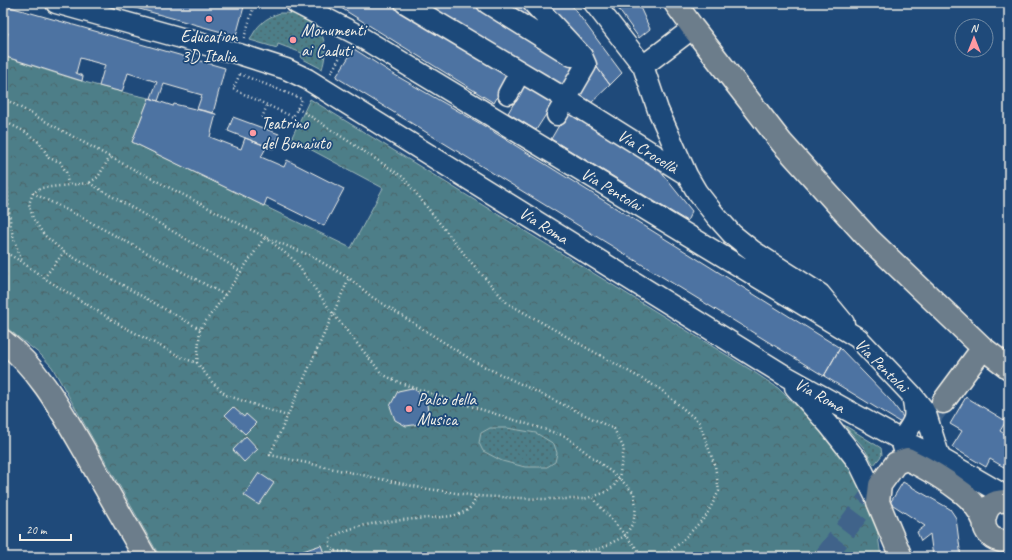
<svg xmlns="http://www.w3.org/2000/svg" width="1012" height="560" viewBox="0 0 1012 560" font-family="Caveat,sans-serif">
	<defs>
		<pattern id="park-crowns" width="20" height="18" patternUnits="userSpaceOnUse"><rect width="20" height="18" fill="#4d7e88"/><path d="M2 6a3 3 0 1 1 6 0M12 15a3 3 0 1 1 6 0" fill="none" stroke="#4b666a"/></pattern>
		<pattern id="garden-dots" width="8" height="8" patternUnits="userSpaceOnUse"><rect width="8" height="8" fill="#4d7e88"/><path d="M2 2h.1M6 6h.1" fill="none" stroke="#4b666a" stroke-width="1.8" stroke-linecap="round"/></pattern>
	</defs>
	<rect width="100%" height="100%" fill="#1f4a7a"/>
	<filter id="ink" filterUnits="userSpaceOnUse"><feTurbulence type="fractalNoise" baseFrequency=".025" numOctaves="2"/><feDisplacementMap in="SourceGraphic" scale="8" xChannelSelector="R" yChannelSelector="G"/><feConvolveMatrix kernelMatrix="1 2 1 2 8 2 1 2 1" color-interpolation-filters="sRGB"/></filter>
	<g filter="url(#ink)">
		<path fill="url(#park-crowns)" stroke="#a0b8b8" d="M 3,56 C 51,72 99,88 149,98 L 132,142 L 351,248 L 383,188 L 291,139 L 310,99 L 751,370 L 778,388 L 833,441 L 853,470 L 870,505 L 877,528 L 881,557 L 160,557 L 52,367 L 41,355 L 3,325 Z"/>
		<path fill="url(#garden-dots)" stroke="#a0b8b8" d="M 280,13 C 314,12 333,36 322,69 L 301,58 L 302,53 L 278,44 L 277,48 L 250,40 C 257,25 265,18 280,13 Z
			M 844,425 L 881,448 L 882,455 L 874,465 L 864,448 Z
			M 490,428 L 507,428 L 536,433 L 554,444 L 557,453 L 555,462 L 547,467 L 525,467 L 502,461 L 483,451 L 479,443 L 481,433 Z"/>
		<path fill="#4e73a2" stroke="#f4f1e8" d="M 118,3 L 245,3 L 236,36 Z
			M 333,3 L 392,3 L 511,73 L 494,103 Z
			M 416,3 L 477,3 L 576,64 L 561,89 Z
			M 504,3 L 525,3 L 532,10 L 526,17 Z
			M 539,3 L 570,3 L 622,73 L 610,85 L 596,66 Z
			M 614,3 L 638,3 L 650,29 L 639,38 Z
			M 3,5 L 225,68 L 213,113 L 197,109 L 202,95 L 164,84 L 158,101 L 151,98 L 157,82 L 128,73 L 122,92 L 99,86 L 105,65 L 80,58 L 76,73 L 83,76 L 82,81 L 3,56 L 3,46 L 8,33 L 3,32 Z
			M 354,49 L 395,75 L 481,124 L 840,348 L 824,376 L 336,77 Z
			M 596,66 L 610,85 L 589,105 L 572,98 Z
			M 527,81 L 556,99 L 536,130 L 508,113 Z
			M 149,98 L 173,106 L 174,104 L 216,114 L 210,137 L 241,149 L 245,138 L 267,146 L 261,157 L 284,167 L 287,160 L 344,189 L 324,226 L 267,198 L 264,206 L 132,142 Z
			M 569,108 L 662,168 L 660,171 L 692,211 L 687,221 L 551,139 Z
			M 233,117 L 279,134 L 273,149 L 228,131 Z
			M 840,348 L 891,401 L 903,417 L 901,423 L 824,376 Z
			M 412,388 L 426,397 L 428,412 L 420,424 L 406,426 L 395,420 L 390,406 L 398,391 Z
			M 966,397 L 1006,421 L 1000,431 L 1009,437 L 1009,470 L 990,459 L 986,467 L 952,447 L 962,431 L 950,424 Z
			M 233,407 L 244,417 L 246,414 L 256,423 L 245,434 L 225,415 Z
			M 246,436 L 258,449 L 244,462 L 233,450 Z
			M 259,473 L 274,483 L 259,505 L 244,495 Z
			M 903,482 L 950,509 L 956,518 L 961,557 L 933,557 L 930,534 L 921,541 L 917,532 L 925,526 L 890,503 Z
			M 321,545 L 325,556 L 321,557 L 305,557 L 303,551 Z"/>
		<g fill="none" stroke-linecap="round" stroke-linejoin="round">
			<path stroke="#3f638a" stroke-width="22" stroke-dasharray="22 11" stroke-linecap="butt" d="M 825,557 L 938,407"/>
			<g stroke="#f4f1e8" stroke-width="23">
				<path id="minor" d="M 56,3 L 239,54 L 286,69 L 307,79 L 784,375 L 901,440 L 940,458 L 997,491 L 1009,501
					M 296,3 L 354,33 L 858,338 L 912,395 L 925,411 L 940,458
					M 405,3 L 566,99 L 687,175 L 697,192 L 715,215 L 732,234 L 753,251 L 820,294 L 844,323
					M 487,3 L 572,56
					M 533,3 L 582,56 L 586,65 L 557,115
					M 594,3 L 643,66 L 658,110 L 687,175
					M 643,66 L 693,28
					M 508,94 L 520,72
					M 795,387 L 829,425 L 859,463 L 878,502
					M 905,453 L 901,440 C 915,420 917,420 912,395"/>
			</g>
			<g stroke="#f4f1e8" stroke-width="25">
				<path id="major" d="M 675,3 L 693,28 L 782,143 L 868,238 L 983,348 L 1009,368
					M 3,341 C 41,371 62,412 86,453 C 105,488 125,522 145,557
					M 943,402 L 983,348
					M 984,521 C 987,505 993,500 1009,501
					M 901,557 L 878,502 L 880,485 L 896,463 L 907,459 C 926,468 946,480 963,493 C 971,499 980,511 984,521 C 985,523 984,527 986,530 C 990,539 1000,542 1009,541"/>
			</g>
			<path stroke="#f4f1e8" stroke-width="2.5" stroke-dasharray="1 3" stroke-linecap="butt" d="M 244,38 L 255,3
				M 331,73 L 345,48
				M 240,74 L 302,99 L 293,117 L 233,89 Z
				M 3,98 L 110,157 L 265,237 L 309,255 L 349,278 L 372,297 L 475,362 L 614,429 L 624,449 L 619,478 L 614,486 L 604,493 L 584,499 L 542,499 L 476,496 L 422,488 L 270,455 L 349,278
				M 297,109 L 304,112 L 403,177 L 469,260 L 507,303 L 660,389 L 699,422 L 715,466 L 719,491 L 706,516 L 682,541 L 664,557
				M 262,118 L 267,105
				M 3,121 L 24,131 L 40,143 L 49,158 L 60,162 L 66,172 L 68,184
				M 110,157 L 98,177 L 89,183 L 41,188 L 33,193 L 29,204 L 33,218 L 44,235 L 64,252 L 200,329
				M 3,169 C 9,187 7,201 10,219 C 11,234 17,248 22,261
				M 89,183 L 231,265 L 241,272
				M 33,193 L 79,216 L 225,295
				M 3,244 L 6,253
				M 3,251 L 22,262 L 44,278 L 122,326 L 183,358 L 197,363 L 212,382 L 226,395 L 287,416
				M 44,278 L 64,252
				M 197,363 L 200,329 L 225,295 L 265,237 L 294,260 L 334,315 L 382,374 L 400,383 L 445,398 L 565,436 L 619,478 L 634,493 L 636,507 L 633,523 L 625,536 L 599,549 L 554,557
				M 593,498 L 644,557
				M 363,557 L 352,552 L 334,551 L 330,546 L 330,539 C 352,522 402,520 429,518 C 442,517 455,517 466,511 C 471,508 475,502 476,496
				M 431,557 L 449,554 L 458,557"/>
			<use href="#minor" stroke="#1f4a7a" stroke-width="20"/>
			<use href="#major" stroke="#6c7d8b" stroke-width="22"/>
		</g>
	</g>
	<g fill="#ff9aa2" stroke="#1f4a7a" stroke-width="1.5">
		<circle cx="209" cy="19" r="4"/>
		<circle cx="293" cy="40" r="4"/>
		<circle cx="253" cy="133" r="4"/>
		<circle cx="409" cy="409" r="4"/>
	</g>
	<g text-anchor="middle" stroke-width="3.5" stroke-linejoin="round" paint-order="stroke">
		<g font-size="17" fill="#f4f1e8" stroke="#1f4a7a" text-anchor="start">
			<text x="301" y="36">Monumenti<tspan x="301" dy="20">ai Caduti</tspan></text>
			<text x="209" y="42" text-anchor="middle">Education<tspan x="209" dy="20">3D Italia</tspan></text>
			<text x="261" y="129">Teatrino<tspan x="261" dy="20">del Bonaiuto</tspan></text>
			<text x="417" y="405">Palco della<tspan x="417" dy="20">Musica</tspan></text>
		</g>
		<g font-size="17" fill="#f4f1e8" stroke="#1f4a7a">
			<text transform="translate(648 151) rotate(32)" y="6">Via Crocellà</text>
			<text transform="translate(612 189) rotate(31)" y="6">Via Pentolai</text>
			<text transform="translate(544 225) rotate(32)" y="6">Via Roma</text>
			<text transform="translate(882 365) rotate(45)" y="6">Via Pentolai</text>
			<text transform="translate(820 395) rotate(29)" y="6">Via Roma</text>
		</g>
	</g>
	<rect width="1012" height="560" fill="none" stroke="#1f4a7a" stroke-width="16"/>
	<rect x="8" y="8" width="996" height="544" fill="none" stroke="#f4f1e8" stroke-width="1.5" filter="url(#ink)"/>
	<g transform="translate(974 38)"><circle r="19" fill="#1f4a7a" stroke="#748da6"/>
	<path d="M0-3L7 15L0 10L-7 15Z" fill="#ff9aa2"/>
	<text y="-6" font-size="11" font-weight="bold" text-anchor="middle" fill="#f4f1e8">N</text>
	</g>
	<path d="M20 534v6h51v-6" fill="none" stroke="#f4f1e8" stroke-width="2"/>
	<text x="26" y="534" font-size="12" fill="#f4f1e8" stroke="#1f4a7a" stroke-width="3" paint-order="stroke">20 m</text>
</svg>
